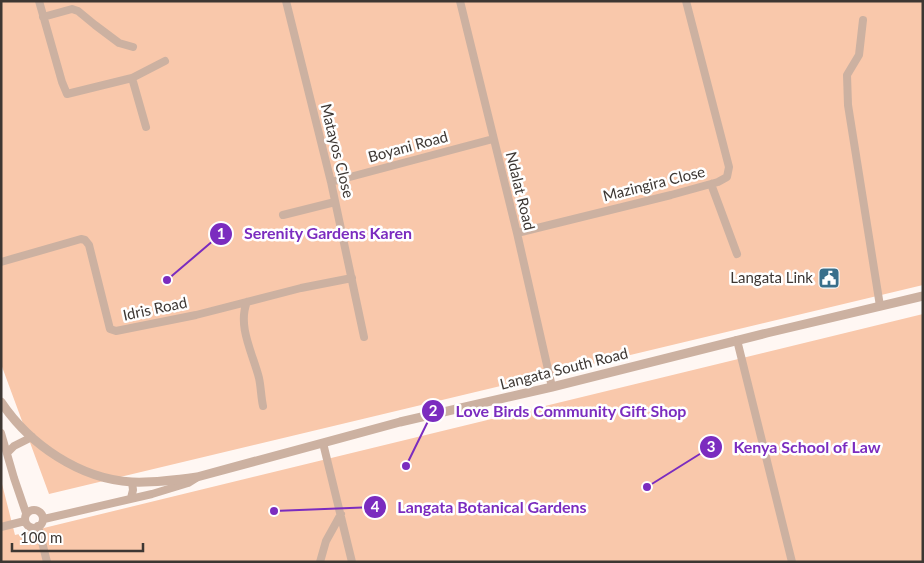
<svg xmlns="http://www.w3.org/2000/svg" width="924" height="563" viewBox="0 0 924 563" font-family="Lato,sans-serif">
	<rect width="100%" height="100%" fill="#fff7f3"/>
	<path fill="#f9c8ab" d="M 1,1 L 923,1 L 923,285 L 49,494 L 1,364 Z
		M 923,314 L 923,562 L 1,562 L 1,480 L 15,535 Z"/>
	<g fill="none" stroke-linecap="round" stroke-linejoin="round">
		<path stroke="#ccb1a1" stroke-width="8" d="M 39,1 L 62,82 L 67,94 L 132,78 L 165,61
			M 286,1 L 331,182 L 364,337
			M 460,1 L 517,233 L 552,387
			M 43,17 L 72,9 L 78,11 L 95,25 L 119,43 L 133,47
			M 863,20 L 859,55 L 847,75 L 848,105 L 880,306
			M 132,78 L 146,127
			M 331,182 L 493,139
			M 711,184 L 737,254
			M 283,215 L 335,202
			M 517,233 L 671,195 L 718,182 L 727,177 L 729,167 L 686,1
			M 1,262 L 81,239 L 85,240 L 89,245 L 110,329 L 116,331 L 196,315 L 301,288 L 352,278
			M 247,302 C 237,326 253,354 259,378 C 261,387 261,397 263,406
			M 737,340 L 792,562
			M 1,433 L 14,478 L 26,513
			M 323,443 L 352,562
			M 8,452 L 14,446 L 32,437
			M 131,498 L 133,490 L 132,482
			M25 519a9 9 0 1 1 18 0a9 9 0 1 1-18 0Z
			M 44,519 L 152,494 L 188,483 L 196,478
			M 38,526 L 47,562
			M 1,527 L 25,521
			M 320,562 L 326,541 L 341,514"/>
		<path stroke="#ccb1a1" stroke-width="9" d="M 1,402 C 30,445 80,479 132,482 C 154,483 176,480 197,477 L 400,422 L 552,387 L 767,333 L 923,296"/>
	</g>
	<defs>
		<g id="civic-square" transform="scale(1.125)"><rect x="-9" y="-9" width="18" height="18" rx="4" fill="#396f8b" stroke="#fff"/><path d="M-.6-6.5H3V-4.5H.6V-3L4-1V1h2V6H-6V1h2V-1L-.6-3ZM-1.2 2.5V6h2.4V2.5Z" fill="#fff"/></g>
	</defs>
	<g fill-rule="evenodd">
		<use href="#civic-square" x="829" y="278"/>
	</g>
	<g text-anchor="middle" stroke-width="5" stroke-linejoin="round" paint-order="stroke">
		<g font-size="15" fill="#3d3733" stroke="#fff">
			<text transform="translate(408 147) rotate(-15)" y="5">Boyani Road</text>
			<text transform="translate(337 151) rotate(76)" y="5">Matayos Close</text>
			<text transform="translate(654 184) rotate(-14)" y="5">Mazingira Close</text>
			<text transform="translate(520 191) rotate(76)" y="5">Ndalat Road</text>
			<text transform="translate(155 309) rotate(-12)" y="5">Idris Road</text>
			<text transform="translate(564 369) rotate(-14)" y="5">Langata South Road</text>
		</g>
		<g font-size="15" fill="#3d3733" stroke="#fff" text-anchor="end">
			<text x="813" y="283">Langata Link</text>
		</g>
	</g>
	<path fill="none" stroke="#7b2cbf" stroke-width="2" d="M167 280L221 234M406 466L433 411M647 487L711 447M274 511L375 507"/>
	<g fill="#7b2cbf" stroke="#fff" stroke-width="2">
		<circle cx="167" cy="280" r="5"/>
		<circle cx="406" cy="466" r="5"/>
		<circle cx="647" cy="487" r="5"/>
		<circle cx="274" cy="511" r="5"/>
		<circle cx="221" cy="234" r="12"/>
		<circle cx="433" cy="411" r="12"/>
		<circle cx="711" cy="447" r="12"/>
		<circle cx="375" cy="507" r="12"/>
	</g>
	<g font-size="15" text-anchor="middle" font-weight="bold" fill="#fff">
		<text x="221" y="239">1</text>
		<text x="433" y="416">2</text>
		<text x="711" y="452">3</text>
		<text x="375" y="512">4</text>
	</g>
	<g font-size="16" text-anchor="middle" font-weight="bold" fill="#7b2cbf" stroke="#fff" stroke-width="5" stroke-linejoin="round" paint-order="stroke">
		<text x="328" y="239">Serenity Gardens Karen</text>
		<text x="571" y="417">Love Birds Community Gift Shop</text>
		<text x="807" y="453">Kenya School of Law</text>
		<text x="492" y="513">Langata Botanical Gardens</text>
	</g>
	<rect width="924" height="563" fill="none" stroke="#3d3733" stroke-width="5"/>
	<path d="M12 543v8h131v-8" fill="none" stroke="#3d3733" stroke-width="2.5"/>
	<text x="20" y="543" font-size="15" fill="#3d3733" stroke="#ffffff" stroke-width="4" paint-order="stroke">100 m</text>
</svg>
